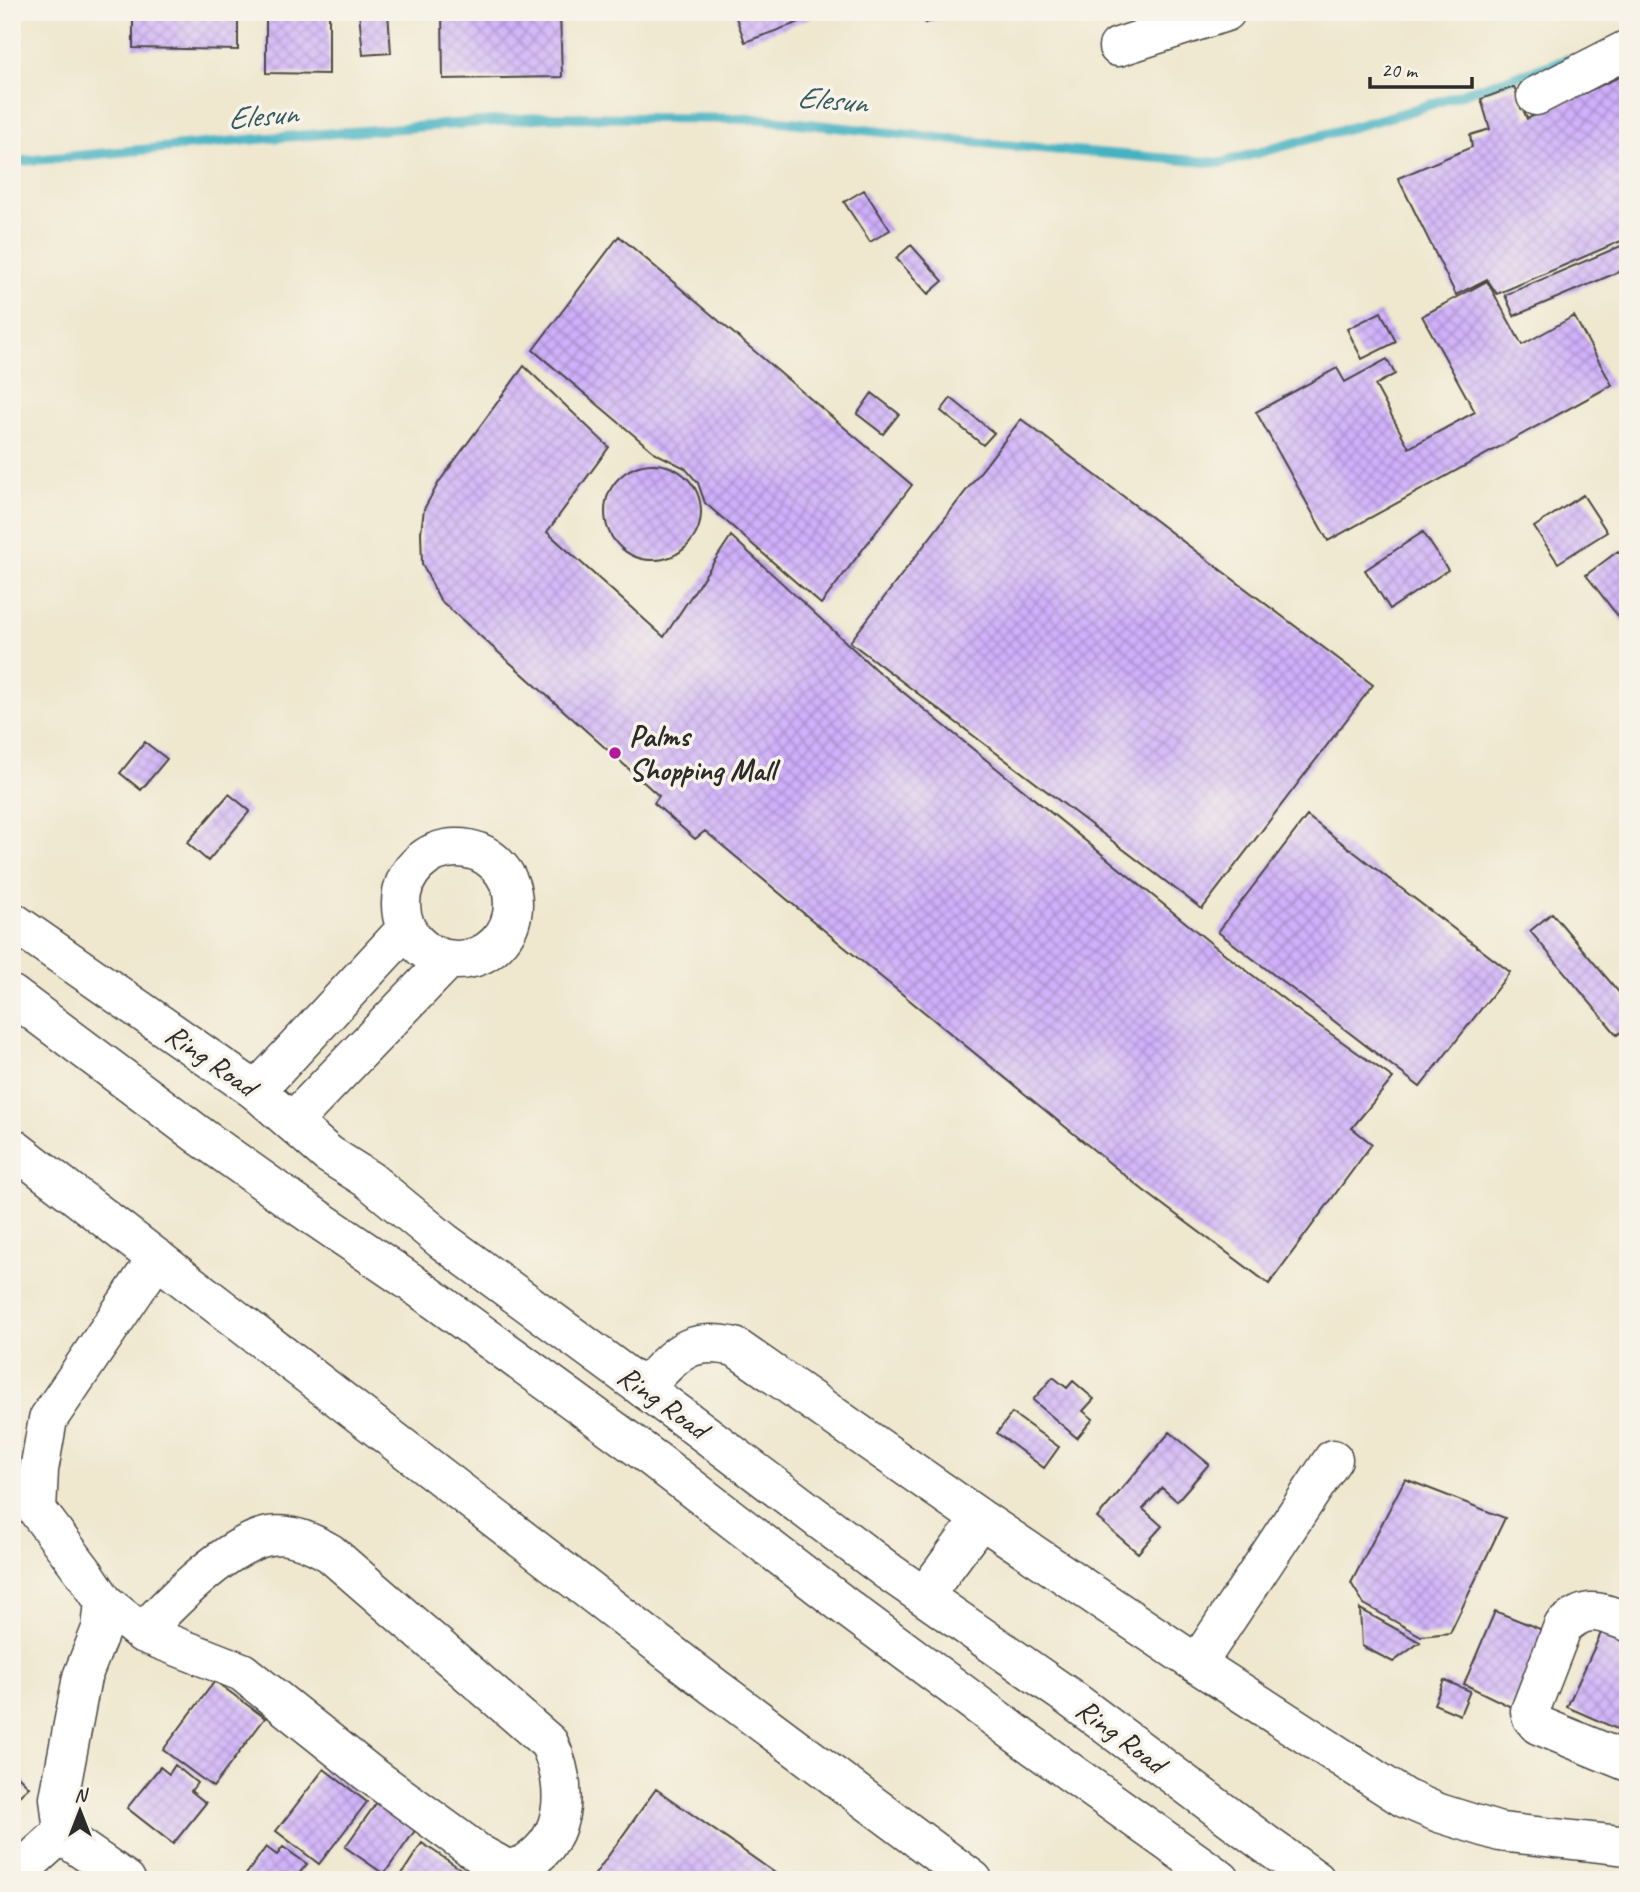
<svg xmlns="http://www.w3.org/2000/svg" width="1640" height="1892" viewBox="0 0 1640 1892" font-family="Caveat,sans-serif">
	<defs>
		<pattern id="building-cross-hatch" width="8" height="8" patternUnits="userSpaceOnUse" patternTransform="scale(1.75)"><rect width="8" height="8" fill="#cfb0fb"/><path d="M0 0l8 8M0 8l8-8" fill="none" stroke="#a88fcb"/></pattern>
	</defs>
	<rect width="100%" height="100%" fill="#f7f3e8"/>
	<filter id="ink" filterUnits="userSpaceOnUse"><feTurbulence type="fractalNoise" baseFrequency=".0143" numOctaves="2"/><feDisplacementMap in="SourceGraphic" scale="14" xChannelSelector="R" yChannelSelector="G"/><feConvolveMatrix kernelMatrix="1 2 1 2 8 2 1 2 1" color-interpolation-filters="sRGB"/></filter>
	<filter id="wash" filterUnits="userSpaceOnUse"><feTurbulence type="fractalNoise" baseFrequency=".00686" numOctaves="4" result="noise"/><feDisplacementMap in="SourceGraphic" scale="28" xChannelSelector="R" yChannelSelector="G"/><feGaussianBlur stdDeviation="1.57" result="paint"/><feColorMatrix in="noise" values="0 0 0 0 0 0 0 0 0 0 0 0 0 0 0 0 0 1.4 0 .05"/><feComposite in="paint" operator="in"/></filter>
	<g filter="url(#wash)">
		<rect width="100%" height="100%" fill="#efe7ce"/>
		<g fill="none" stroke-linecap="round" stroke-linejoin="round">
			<path stroke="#45b2c2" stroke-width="10" d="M 12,162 L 269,138 L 548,117 L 762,119 L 1002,145 L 1221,163 L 1407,112 L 1569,59"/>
		</g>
		<g id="blocks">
			<path fill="url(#building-cross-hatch)" d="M 133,12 L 238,12 L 238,50 L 133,48 Z
				M 266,12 L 329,12 L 329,74 L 266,73 Z
				M 359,12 L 388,12 L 391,53 L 363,55 Z
				M 442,12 L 560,12 L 562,77 L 443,79 Z
				M 734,12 L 824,12 L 824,13 L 745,42 Z
				M 923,12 L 966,12 L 966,13 L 925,23 Z
				M 1628,73 L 1628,238 L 1497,294 L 1487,279 L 1456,295 L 1398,178 L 1472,147 L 1470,135 L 1490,129 L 1481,99 L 1514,87 L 1527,119 Z
				M 864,190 L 890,230 L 870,242 L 844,202 Z
				M 619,236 L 912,485 L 821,604 L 705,503 L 698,483 L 685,468 L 655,453 L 533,350 Z
				M 1628,243 L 1628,268 L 1514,316 L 1505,295 Z
				M 911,245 L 943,281 L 928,294 L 896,258 Z
				M 1487,281 L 1522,345 L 1574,316 L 1612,385 L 1328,541 L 1256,412 L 1337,368 L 1345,382 L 1387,359 L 1395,374 L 1375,385 L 1409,448 L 1475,412 L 1422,316 Z
				M 1381,312 L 1396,342 L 1362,359 L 1347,329 Z
				M 524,366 L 609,447 L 547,532 L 664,637 L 731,536 L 876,670 L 1212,944 L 1303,1014 L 1393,1078 L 1352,1128 L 1372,1144 L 1269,1284 L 1143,1190 L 843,946 L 705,831 L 695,839 L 654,803 L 659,796 L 440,600 L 422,564 L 421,532 L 424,509 L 439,482 Z
				M 872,393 L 899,414 L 883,434 L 857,414 Z
				M 951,398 L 994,433 L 983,445 L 941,411 Z
				M 1021,419 L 1373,685 L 1202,909 L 850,642 Z
				M605 512a48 48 0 1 1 96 0a48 48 0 1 1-96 0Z
				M 1583,495 L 1607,532 L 1558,563 L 1534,527 Z
				M 1423,532 L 1448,570 L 1390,609 L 1365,570 Z
				M 1618,551 L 1628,563 L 1628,629 L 1586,575 Z
				M 145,742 L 167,759 L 141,790 L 120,773 Z
				M 229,794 L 250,811 L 208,861 L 187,843 Z
				M 1307,816 L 1510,972 L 1420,1087 L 1218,932 Z
				M 1552,913 L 1628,1003 L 1628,1026 L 1617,1035 L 1530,931 Z
				M 1053,1377 L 1067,1388 L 1073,1381 L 1094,1399 L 1083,1411 L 1093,1419 L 1077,1438 L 1033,1400 Z
				M 1012,1413 L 1059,1447 L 1044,1468 L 997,1433 Z
				M 1170,1432 L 1209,1464 L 1177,1501 L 1162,1488 L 1143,1509 L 1162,1526 L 1138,1553 L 1097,1518 Z
				M 1405,1479 L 1505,1518 L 1450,1633 L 1421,1636 L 1364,1604 L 1351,1583 Z
				M 1360,1609 L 1420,1642 L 1393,1662 L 1362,1646 Z
				M 1495,1611 L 1545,1631 L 1513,1708 L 1464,1684 Z
				M 1607,1620 L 1628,1629 L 1628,1725 L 1624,1732 L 1567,1707 Z
				M 1444,1680 L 1470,1691 L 1460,1715 L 1434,1704 Z
				M 215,1681 L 265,1718 L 213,1787 L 163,1750 Z
				M 175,1765 L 197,1783 L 191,1791 L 206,1803 L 173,1844 L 127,1808 L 160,1767 L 169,1774 Z
				M 324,1769 L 367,1802 L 319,1864 L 276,1831 Z
				M 12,1770 L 29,1787 L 16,1799 L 12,1796 Z
				M 656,1789 L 785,1880 L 591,1880 Z
				M 380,1798 L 419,1825 L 384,1874 L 345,1847 Z
				M 422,1843 L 474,1878 L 473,1880 L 398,1880 Z
				M 266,1847 L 277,1855 L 283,1847 L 307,1864 L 297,1876 L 302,1880 L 242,1880 Z"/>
		</g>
	</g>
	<g filter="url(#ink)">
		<use href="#blocks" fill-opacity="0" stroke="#484743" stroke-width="2"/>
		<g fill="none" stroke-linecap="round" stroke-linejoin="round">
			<g stroke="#484743" stroke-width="41">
				<path id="minor" d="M 1118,47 L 1226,12
					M 1536,96 L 1628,49
					M401 904a56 56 0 1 1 112 0a56 56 0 1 1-112 0Z
					M 256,1091 L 406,929
					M 292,1122 L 448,960
					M 12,1147 L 713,1686 L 973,1880
					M 643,1388 C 676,1356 685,1336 735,1347 L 981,1519 L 1197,1664 L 1404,1798 L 1439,1813 L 1500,1832 L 1628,1846
					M 924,1596 L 981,1519
					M 104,1602 L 142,1633 L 242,1672 L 367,1772 L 470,1847 C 483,1858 494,1860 507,1870 C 514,1868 522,1866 528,1862 C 570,1834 567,1783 549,1743 L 330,1553 C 313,1543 291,1532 269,1536 C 227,1544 171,1602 142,1633
					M 1628,1622 C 1599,1612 1589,1604 1563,1626 L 1530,1711 L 1532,1718 L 1538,1725 L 1628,1762
					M 1197,1664 L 1333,1459
					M 12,1878 L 63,1832
					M 126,1880 L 77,1846 L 63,1832 L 59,1798 L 82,1677 L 101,1629 L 104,1602 L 86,1575 L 37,1510 L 39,1470 L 48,1419 L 157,1258"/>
			</g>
			<g stroke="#484743" stroke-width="41">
				<path id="major" d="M 12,921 L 256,1091 L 328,1154 L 369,1180 L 443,1241 L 688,1421 L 889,1572 L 1066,1695 L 1267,1845 L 1316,1880
					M 12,995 L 200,1136 L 293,1202 L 409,1281 L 655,1460 L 850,1610 L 1025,1740 L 1221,1880"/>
			</g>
			<use href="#minor" stroke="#fff" stroke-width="38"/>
			<use href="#major" stroke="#fff" stroke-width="38"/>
		</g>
	</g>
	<circle fill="#b5179e" stroke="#f7f3e8" stroke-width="2.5" cx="615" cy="753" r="7"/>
	<g text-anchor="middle" stroke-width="7" stroke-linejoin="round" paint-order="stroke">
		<g font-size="30" font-weight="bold" fill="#2b2b2b" stroke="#f7f3e8" text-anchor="start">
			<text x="629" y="746">Palms<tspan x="629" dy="34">Shopping Mall</tspan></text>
		</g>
		<g font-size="30" fill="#2b2b2b" stroke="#f7f3e8">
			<text transform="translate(211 1060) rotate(35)" y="10">Ring Road</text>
			<text transform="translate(663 1402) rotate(36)" y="10">Ring Road</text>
			<text transform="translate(1121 1736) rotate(37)" y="10">Ring Road</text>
		</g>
		<g font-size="32" font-style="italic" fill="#345a60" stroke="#f7f3e8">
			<text transform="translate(832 99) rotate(5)" y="11">Elesun</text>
			<text transform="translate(262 115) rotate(-5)" y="11">Elesun</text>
		</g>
	</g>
	<rect width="1640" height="1892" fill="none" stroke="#f7f3e8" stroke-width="42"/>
	<g transform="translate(80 1811)" stroke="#f7f3e8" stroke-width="5" paint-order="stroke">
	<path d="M0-5L12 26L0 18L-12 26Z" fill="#2b2b2b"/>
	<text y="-10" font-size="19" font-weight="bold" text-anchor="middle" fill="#2b2b2b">N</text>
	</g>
	<path d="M1370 77v10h102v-10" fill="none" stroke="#2b2b2b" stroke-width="3.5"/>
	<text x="1381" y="77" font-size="21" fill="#2b2b2b" stroke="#f7f3e8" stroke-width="5" paint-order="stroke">20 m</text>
</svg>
